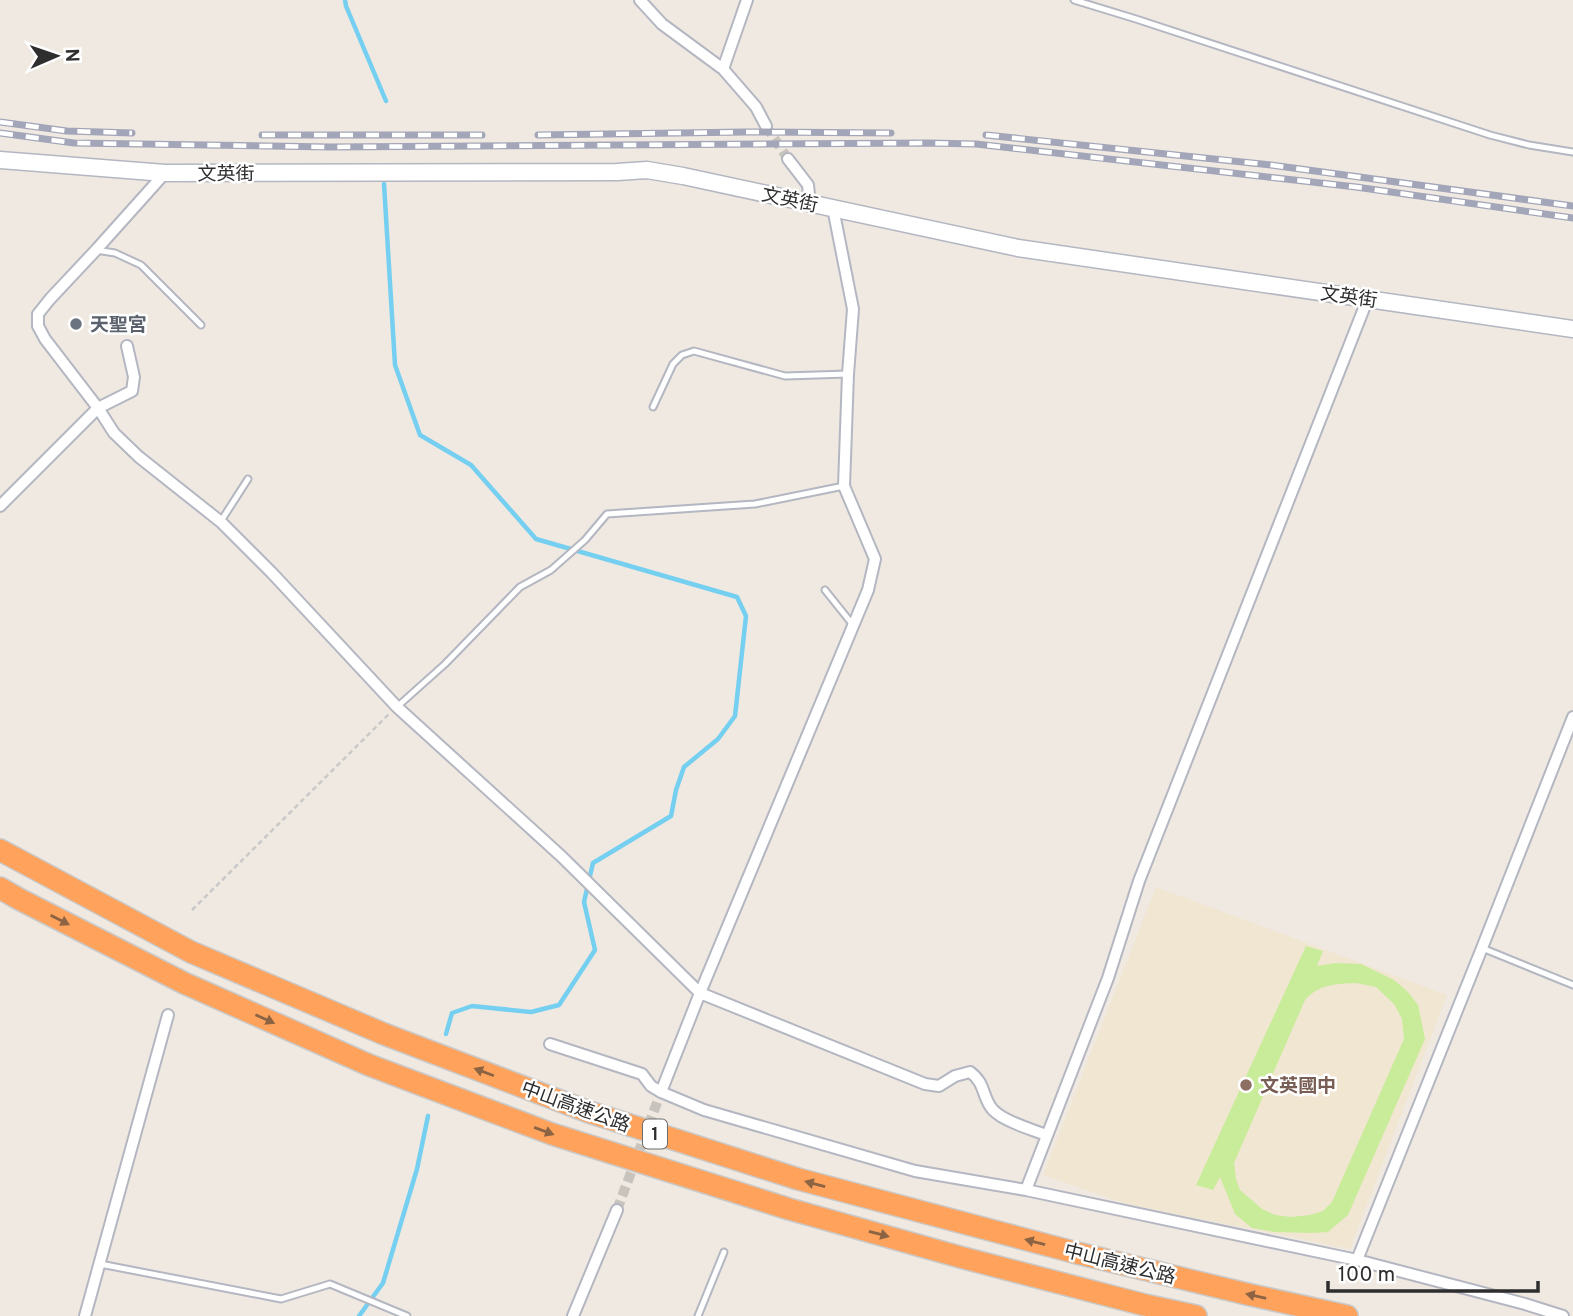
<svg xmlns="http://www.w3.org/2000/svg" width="1573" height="1316" viewBox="0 0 1573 1316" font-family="Overpass,'Noto Sans TC',sans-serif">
	<rect width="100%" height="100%" fill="#efe9e1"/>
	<path fill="#f0e6d1" d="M 1156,887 L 1447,995 L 1350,1249 L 1127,1204 L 1043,1175 Z"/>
	<path fill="#c9ec9a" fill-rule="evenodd" d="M 1306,946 L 1323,951 L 1317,966 L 1336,963 L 1361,964 L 1394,980 L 1408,992 L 1418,1005 L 1425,1039 L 1348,1215 L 1328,1232 L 1312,1233 L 1275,1232 L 1252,1228 L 1235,1214 L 1220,1177 L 1213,1190 L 1196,1185 ZM 1356,983 L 1376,987 L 1394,1004 L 1402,1019 L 1404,1039 L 1332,1202 L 1323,1211 L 1310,1215 L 1291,1217 L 1275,1215 L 1262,1209 L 1240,1190 L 1236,1179 L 1234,1163 L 1305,1000 C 1319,984 1336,984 1356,983 Z"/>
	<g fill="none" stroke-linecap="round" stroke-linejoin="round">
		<path stroke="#75cff0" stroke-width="4.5" d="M 345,0 L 346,6 L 386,101
			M 384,184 L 395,365 L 420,435 L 471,465 L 536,539 L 737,597 L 746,616 L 735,716 L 718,739 L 684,767 L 676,790 L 671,816 L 593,863 L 584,902 L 595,950 L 559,1005 L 531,1012 L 472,1006 L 452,1013 L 446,1034
			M 359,1316 L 383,1283 L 417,1169 L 428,1116"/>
		<path stroke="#c8c4bd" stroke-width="10" stroke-dasharray="10 5" stroke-linecap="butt" d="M 766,126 L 788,159
			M 617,1210 L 661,1092"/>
		<g stroke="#b4b7c1" stroke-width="9">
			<path id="lane" d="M 1074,0 L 1136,19 L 1490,135 L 1529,145 L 1573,152
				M 96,250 L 115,253 L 141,265 L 201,325
				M 653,407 L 673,364 L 682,355 L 694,351 L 785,376 L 848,374
				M 221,521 L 248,479
				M 825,590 L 853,625
				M 398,706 L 445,664 L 520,587 L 551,570 L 585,540 L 607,514 L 755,504 L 844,486
				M 1482,948 L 1573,985
				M 100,1264 L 281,1299 L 330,1284 L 407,1316
				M 698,1316 L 724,1252"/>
		</g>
		<g stroke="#b4b7c1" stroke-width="14">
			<path id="street" d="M 640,0 L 662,24 L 723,69 L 756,107 L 766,126
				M 723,69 L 747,0
				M 788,159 L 808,185 L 810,204
				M 165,173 L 96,250 L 50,299 L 38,314 L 38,326 L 45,339 L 98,408 L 114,433 L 139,457 L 221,522 L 272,573 L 397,707 L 561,856 L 700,993 L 925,1084 L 939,1086 L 955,1076 L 970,1072 C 984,1082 982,1093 990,1106 C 998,1120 1031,1129 1046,1135
				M 0,506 L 98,408 L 132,391 L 134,377 L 127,346
				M 550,1044 L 642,1074 L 651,1086 L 661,1092 L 704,1110 L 915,1171 L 1026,1190 L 1357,1260 L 1525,1304 L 1563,1316
				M 661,1092 L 700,993 L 868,590 L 875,559 L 844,486 L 848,374 L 853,309 L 833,208
				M 1026,1190 L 1108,978 L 1139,881 L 1368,298
				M 1357,1260 L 1482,948 L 1573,717
				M 85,1316 L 168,1015
				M 573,1316 L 617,1210"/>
		</g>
		<g stroke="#b4b7c1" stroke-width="19">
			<path id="secondary" d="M 0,160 L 165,173 L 617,172 L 647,170 L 683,176 L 1018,248 L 1573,329"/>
		</g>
		<g stroke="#c9c9c9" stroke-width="24">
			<path id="highway" d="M 0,850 L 191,952 L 384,1034 L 589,1112 L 798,1179 L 1077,1253 L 1251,1295 L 1347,1316
				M 0,888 L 19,899 L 184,983 L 369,1065 L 552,1134 L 789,1209 L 960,1257 L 1145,1305 L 1196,1316"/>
		</g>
		<path stroke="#c9c9c9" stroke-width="2.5" stroke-dasharray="5 3.5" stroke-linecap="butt" d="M 192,910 L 389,714"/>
		<use href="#lane" stroke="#fff" stroke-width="5"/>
		<use href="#street" stroke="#fff" stroke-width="10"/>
		<use href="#secondary" stroke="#fff" stroke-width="16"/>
		<use href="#highway" stroke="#ffa35c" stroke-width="21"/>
		<g stroke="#a3a6b8" stroke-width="7">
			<path id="rail" d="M 0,122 L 67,131 L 132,133
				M 0,133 L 74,143 L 330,147 L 928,143 L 976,144 L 1356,187 L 1573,218
				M 262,135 L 482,135
				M 538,135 L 746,132 L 891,133
				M 986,135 L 1271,165 L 1573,206"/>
		</g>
		<use href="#rail" stroke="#fff" stroke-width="4.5" stroke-dasharray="13" stroke-linecap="butt"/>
	</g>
	<defs><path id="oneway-solid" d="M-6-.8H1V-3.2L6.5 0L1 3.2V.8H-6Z" transform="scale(1.75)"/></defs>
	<g fill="#8c6343">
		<use href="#oneway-solid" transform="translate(60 920) rotate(27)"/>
		<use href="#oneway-solid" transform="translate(265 1019) rotate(24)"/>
		<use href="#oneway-solid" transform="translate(484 1072) rotate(-159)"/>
		<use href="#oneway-solid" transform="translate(544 1131) rotate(20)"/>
		<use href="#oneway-solid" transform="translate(815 1184) rotate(-165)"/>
		<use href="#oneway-solid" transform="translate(879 1234) rotate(15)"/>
		<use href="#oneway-solid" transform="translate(1035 1242) rotate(-165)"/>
		<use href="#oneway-solid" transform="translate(1256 1296) rotate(-167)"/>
	</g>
	<circle fill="#6b7280" stroke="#fff" stroke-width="2.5" cx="76" cy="324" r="7"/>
	<circle fill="#8d6e63" stroke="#fff" stroke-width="2.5" cx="1246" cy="1085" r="7"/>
	<g text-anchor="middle" stroke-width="5" stroke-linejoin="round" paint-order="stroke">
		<rect fill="#fff" stroke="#6d6d6d" stroke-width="2" x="643" y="1119.5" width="24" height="29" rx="5"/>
		<g font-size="18" font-weight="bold" fill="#2e2e2e">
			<text x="655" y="1140">1</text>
		</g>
		<g font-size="19" fill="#2e2e2e" stroke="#fff">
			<text x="226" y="180">文英街</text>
			<text transform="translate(790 199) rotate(12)" y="7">文英街</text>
			<text transform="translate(1349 296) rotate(8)" y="7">文英街</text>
			<text transform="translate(576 1106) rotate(20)" y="7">中山高速公路</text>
			<text transform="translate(1120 1263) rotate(14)" y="7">中山高速公路</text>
		</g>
		<g font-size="19" font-weight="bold" fill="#5b616d" stroke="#fff" text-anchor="start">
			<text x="90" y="331">天聖宮</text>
		</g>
		<g font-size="19" font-weight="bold" fill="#785e54" stroke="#fff" text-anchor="start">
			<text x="1260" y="1092">文英國中</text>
		</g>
	</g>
	<g transform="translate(56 56) rotate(88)" stroke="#ffffff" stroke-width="5" paint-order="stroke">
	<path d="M0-5L12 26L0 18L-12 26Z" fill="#2e2e2e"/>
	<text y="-10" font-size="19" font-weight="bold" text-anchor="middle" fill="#2e2e2e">N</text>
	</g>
	<path d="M1328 1281v10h210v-10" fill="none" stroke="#2e2e2e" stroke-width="3.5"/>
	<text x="1338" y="1281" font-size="21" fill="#2e2e2e" stroke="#ffffff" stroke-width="5" paint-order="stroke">100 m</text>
</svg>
